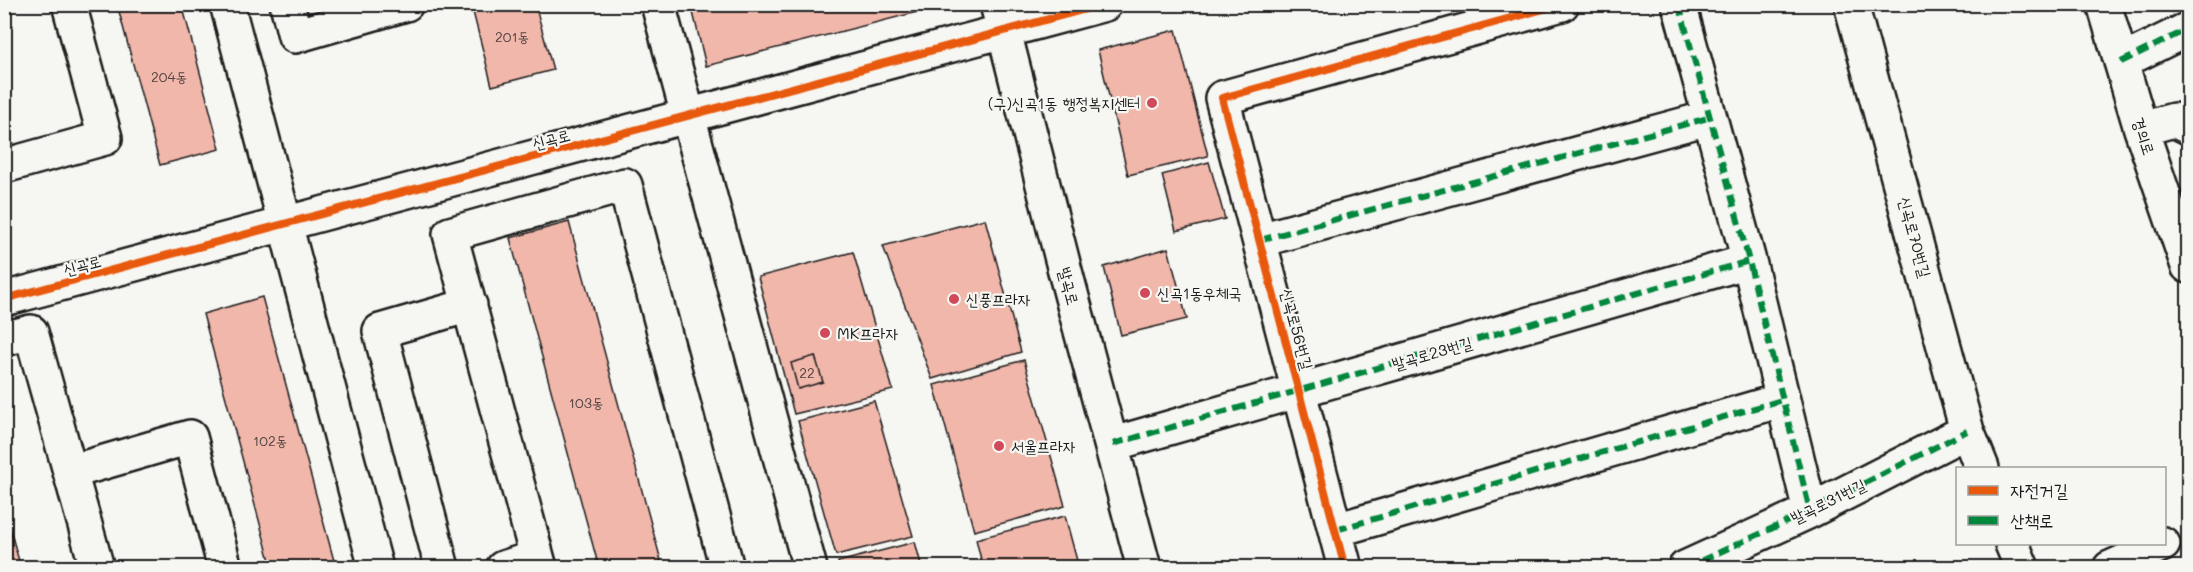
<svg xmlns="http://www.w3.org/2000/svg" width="2193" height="572" viewBox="0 0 2193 572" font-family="Mali,'Poor Story',sans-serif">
	<rect width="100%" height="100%" fill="#f6f6f2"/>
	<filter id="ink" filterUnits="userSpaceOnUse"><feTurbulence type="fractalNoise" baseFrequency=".0167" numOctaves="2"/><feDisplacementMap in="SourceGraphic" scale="12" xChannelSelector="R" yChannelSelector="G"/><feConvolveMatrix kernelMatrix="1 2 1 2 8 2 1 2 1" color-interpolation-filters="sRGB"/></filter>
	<g filter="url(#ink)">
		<path fill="#f1b7ab" stroke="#1c1c1c" stroke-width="1.5" d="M 117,4 L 182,4 L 220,149 L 160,165 Z
			M 471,4 L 535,4 L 553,70 L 492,86 Z
			M 691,4 L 932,4 L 933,8 L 706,66 Z
			M 1176,30 L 1208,156 L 1128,175 L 1098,50 Z
			M 1209,162 L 1225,219 L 1176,231 L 1162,175 Z
			M 985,219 L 1021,352 L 932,379 L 883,246 Z
			M 569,222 L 663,568 L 599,568 L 510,238 Z
			M 1168,248 L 1187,319 L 1121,335 L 1104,267 Z
			M 853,252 L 893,390 L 794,414 L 758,277 Z
			M 262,297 L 336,568 L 272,568 L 203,314 Z
			M 815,356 L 823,382 L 798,389 L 791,363 Z
			M 1024,360 L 1065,506 L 974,531 L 934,385 Z
			M 874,401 L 913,536 L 836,555 L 798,421 Z
			M 4,508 L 21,568 L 4,568 Z
			M 1065,516 L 1079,568 L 983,568 L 976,539 Z
			M 915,542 L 922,568 L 839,568 L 838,562 Z"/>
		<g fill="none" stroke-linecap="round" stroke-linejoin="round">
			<g stroke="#1c1c1c" stroke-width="38">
				<path id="minor" d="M 227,4 L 376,568
					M 287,4 L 295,36 L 406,4
					M 658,4 L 810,568
					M 997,4 L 1065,271 L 1144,568
					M 1679,4 L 1749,261 L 1810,511
					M 1851,4 L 1967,431 L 1982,468
					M 2104,4 L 2141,129 L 2188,266
					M 2121,62 L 2188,29
					M 2141,129 L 2174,120 L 2188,127
					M 4,166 L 105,138 L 69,4
					M 1260,240 L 1708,118
					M 4,299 L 1105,4
					M 4,339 L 31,332 L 97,568
					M 1113,444 L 1749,261
					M 70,472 L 190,437 L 225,568
					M 1336,530 L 1782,400
					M 2012,544 L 2022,568
					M 442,568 L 380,331 L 470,305
					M 503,568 L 537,557
					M 540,568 L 450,234 L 625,185 L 727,568
					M 1345,568 L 1222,98 L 1562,4
					M 1685,568 L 1810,511 L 1967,431
					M 2110,568 L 2163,544"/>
			</g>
			<use href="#minor" stroke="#f6f6f2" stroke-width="33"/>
			<path stroke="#00873e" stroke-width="6" stroke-dasharray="12 6" stroke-linecap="butt" d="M 1679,4 L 1749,261 L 1810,511
				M 2121,62 L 2188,29
				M 1260,240 L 1708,118
				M 1113,444 L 1749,261
				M 1336,530 L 1782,400
				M 1685,568 L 1810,511 L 1967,431"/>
			<g stroke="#f6f6f2" stroke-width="11">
				<path id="cycleway" d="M 4,299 L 1105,4
					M 1345,568 L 1222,98 L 1562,4"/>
			</g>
			<use href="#cycleway" stroke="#e8590c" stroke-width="8"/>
		</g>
	</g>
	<g fill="#d1495b" stroke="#f6f6f2" stroke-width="2">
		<circle cx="1152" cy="103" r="6"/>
		<circle cx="1145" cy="293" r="6"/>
		<circle cx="954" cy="299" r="6"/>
		<circle cx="825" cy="333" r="6"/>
		<circle cx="999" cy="446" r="6"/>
	</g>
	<g text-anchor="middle" stroke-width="4.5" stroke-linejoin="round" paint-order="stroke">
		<g font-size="14" fill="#514340">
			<text x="512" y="42">201동</text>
			<text x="169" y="82">204동</text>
			<text x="807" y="378">22</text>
			<text x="586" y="408">103동</text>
			<text x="270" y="446">102동</text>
		</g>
		<g font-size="16" fill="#1c1c1c" stroke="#f6f6f2" text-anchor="start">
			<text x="1140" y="109" text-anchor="end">(구)신곡1동 행정복지센터</text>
			<text x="1157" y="299">신곡1동우체국</text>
			<text x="966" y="305">신풍프라자</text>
			<text x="837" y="339">MK프라자</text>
			<text x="1011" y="452">서울프라자</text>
		</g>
		<g font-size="16" fill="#1c1c1c" stroke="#f6f6f2">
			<text transform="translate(2144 136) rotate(72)" y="6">경의로</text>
			<text transform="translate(551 139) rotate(-15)" y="6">신곡로</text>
			<text transform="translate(1915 237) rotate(75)" y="6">신곡로70번길</text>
			<text transform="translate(82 265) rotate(-15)" y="6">신곡로</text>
			<text transform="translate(1069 286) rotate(75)" y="6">발곡로</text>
			<text transform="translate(1297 329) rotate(75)" y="6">신곡로56번길</text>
			<text transform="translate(1432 353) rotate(-16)" y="6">발곡로23번길</text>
			<text transform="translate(1828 501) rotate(-26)" y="6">발곡로31번길</text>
		</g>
	</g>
	<rect width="2193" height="572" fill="none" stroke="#f6f6f2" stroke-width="24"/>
	<rect x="12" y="12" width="2169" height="548" fill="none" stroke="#1c1c1c" stroke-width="2" filter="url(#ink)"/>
	<rect x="1956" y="467" width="210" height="78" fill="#f6f6f2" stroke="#9f9f9c" stroke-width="1.5"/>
	<rect x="1968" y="486" width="30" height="9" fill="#e8590c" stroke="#9f9f9c" stroke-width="1.5"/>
	<text x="2010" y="497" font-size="18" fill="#1c1c1c">자전거길</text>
	<rect x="1968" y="516" width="30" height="9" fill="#00873e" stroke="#9f9f9c" stroke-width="1.5"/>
	<text x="2010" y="527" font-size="18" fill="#1c1c1c">산책로</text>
</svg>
